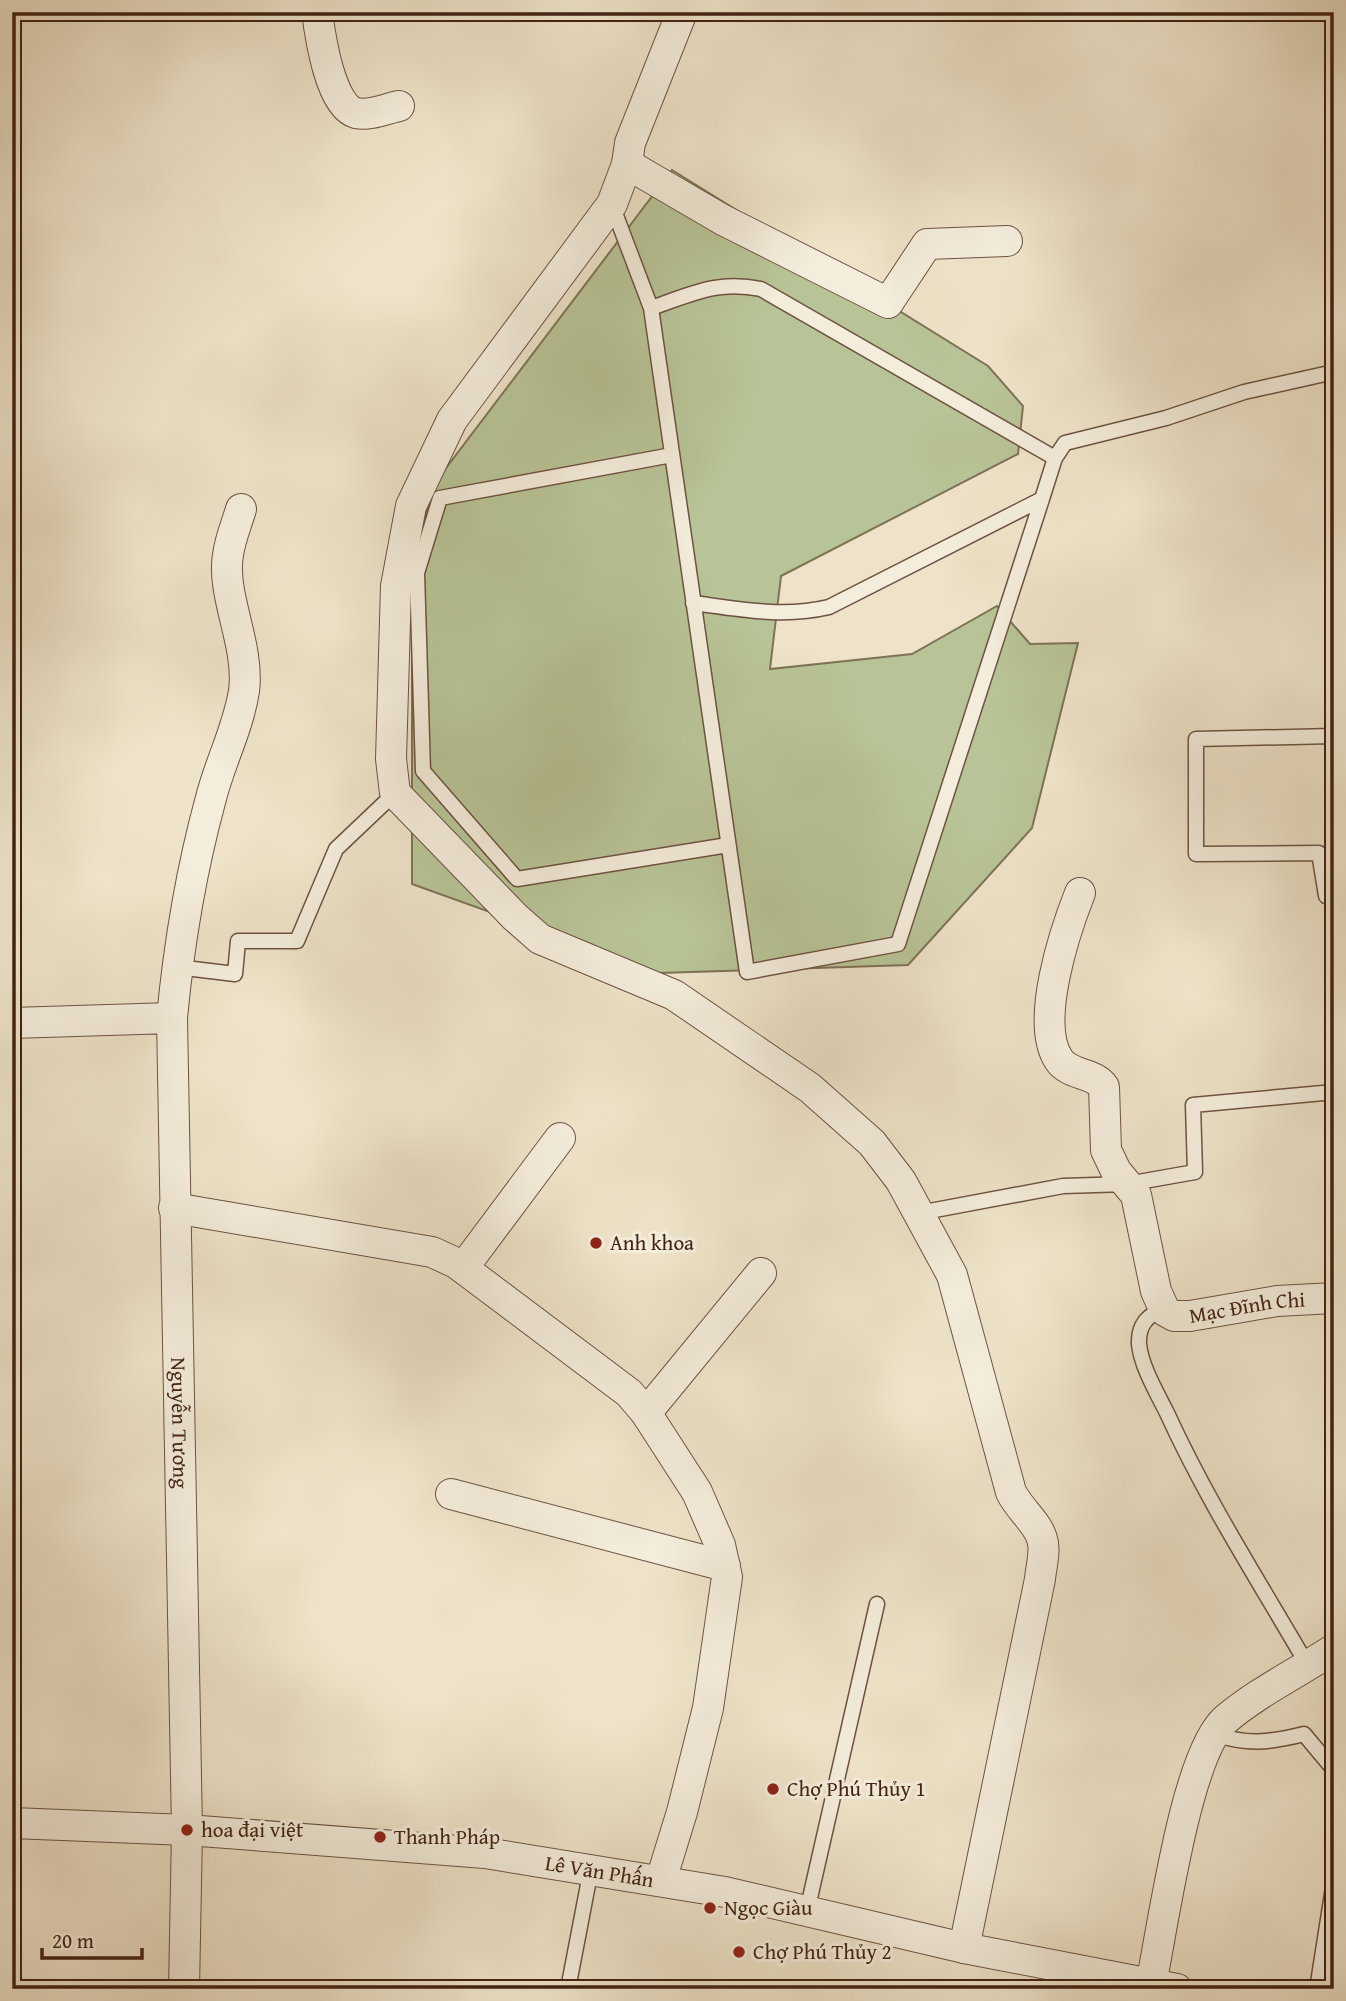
<svg xmlns="http://www.w3.org/2000/svg" width="1346" height="2001" viewBox="0 0 1346 2001" font-family="'Gentium Book Plus',serif">
	<rect width="100%" height="100%" fill="#eee3c9"/>
	<filter id="stains"><feTurbulence type="fractalNoise" baseFrequency=".00286" numOctaves="4"/><feColorMatrix values="0 0 0 0 .2 0 0 0 0 .09 0 0 0 0 .02 0 0 0 .5 -.17"/></filter>
	<radialGradient id="worn" r=".72"><stop offset=".6" stop-color="#630" stop-opacity="0"/><stop offset="1" stop-color="#630" stop-opacity=".3"/></radialGradient>
	<path fill="#b8c497" stroke="#7e7356" stroke-width="2" d="M 672,170 L 988,366 L 1023,406 L 1018,454 L 781,576 L 770,669 L 912,654 L 997,606 L 1030,644 L 1078,643 L 1032,828 L 908,965 L 659,973 L 412,884 L 412,555 L 437,480 Z"/>
	<g fill="none" stroke-linecap="round" stroke-linejoin="round">
		<g stroke="#6e5241" stroke-width="17">
			<path id="service" d="M 612,205 L 651,308 L 747,972 L 898,944 L 1042,499
				M 651,308 C 692,294 717,280 761,289 L 1055,458
				M 672,455 L 440,498 L 417,573 L 423,771 L 517,879 L 728,845
				M 693,603 C 739,609 783,618 829,607 L 1042,499 L 1055,458 L 1065,443 L 1166,418 L 1244,392 L 1334,372
				M 1326,896 L 1319,853 L 1196,854 L 1196,739 L 1334,736
				M 177,967 L 235,974 L 238,941 L 297,941 L 336,849 L 395,793
				M 919,1213 L 1063,1186 L 1127,1184 L 1195,1172 L 1193,1105 L 1334,1092
				M 1164,1307 C 1148,1316 1138,1324 1139,1344 C 1141,1366 1157,1393 1167,1413 C 1207,1501 1260,1583 1308,1666
				M 1213,1734 C 1248,1745 1268,1743 1304,1734 L 1334,1770
				M 807,1911 L 877,1604
				M 568,1989 L 591,1869
				M 1317,1989 L 1334,1881"/>
		</g>
		<g stroke="#6e5241" stroke-width="32">
			<g id="minor">
				<path d="M 317,12 C 320,35 330,106 356,113 C 370,116 385,109 399,106"/>
				<path d="M 682,12 L 630,143 L 627,164 L 612,204 L 452,420 L 411,506 L 396,586 L 391,759 L 395,793 L 515,917 L 540,939 L 674,995 L 810,1088 L 872,1143 L 901,1181 L 952,1275 L 1011,1492 C 1019,1509 1038,1523 1042,1539 C 1046,1550 1041,1567 1040,1579 L 964,1948"/>
				<path d="M 627,164 L 723,220 L 888,303 L 927,244 L 1007,241"/>
				<path id="s1" d="M 1080,893 C 1065,931 1034,1023 1059,1060 C 1070,1076 1094,1072 1104,1087 L 1106,1150 L 1116,1171 L 1136,1195 L 1156,1291 L 1165,1311 L 1174,1316 L 1190,1316 L 1277,1301 L 1334,1298"/>
				<path d="M 172,1018 C 179,943 191,871 211,798 C 220,762 238,729 244,691 C 250,645 221,595 228,555 C 230,539 237,523 241,509"/>
				<path id="s2" d="M 12,1023 L 172,1018 L 187,1830 L 184,1989"/>
				<path d="M 174,1208 L 432,1252 L 456,1263 L 629,1393 L 646,1413 L 697,1492 L 720,1545 L 727,1577 L 708,1708 L 682,1812 L 661,1880"/>
				<path d="M 463,1268 L 560,1138"/>
				<path d="M 646,1413 L 761,1273"/>
				<path d="M 451,1494 L 725,1566"/>
				<path id="s3" d="M 12,1823 L 187,1830 L 485,1853 L 725,1892 L 964,1948 L 1177,1989"/>
				<path d="M 1151,1984 C 1163,1927 1186,1753 1226,1719 C 1258,1692 1299,1672 1334,1649"/>
			</g>
		</g>
		<use href="#service" stroke="#f4eddc" stroke-width="14"/>
		<use href="#minor" stroke="#f4eddc" stroke-width="30"/>
	</g>
	<g fill="#8f2418" stroke="#f4eddc" stroke-width="2.5">
		<circle cx="596" cy="1243" r="7"/>
		<circle cx="773" cy="1789" r="7"/>
		<circle cx="187" cy="1830" r="7"/>
		<circle cx="380" cy="1837" r="7"/>
		<circle cx="710" cy="1908" r="7"/>
		<circle cx="739" cy="1952" r="7"/>
	</g>
	<g text-anchor="middle" stroke-width="6" stroke-linejoin="round" paint-order="stroke">
		<g font-size="21" fill="#432214" stroke="#f4eddc" text-anchor="start">
			<text x="610" y="1250">Anh khoa</text>
			<text x="787" y="1796">Chợ Phú Thủy 1</text>
			<text x="201" y="1837">hoa đại việt</text>
			<text x="394" y="1844">Thanh Pháp</text>
			<text x="724" y="1915">Ngọc Giàu</text>
			<text x="753" y="1959">Chợ Phú Thủy 2</text>
		</g>
		<g font-size="21" fill="#432214" stroke="#f4eddc">
			<text dy="7" stroke="none"><textPath href="#s1" startOffset="548">Mạc Đĩnh Chi</textPath></text>
			<text dy="7" stroke="none"><textPath href="#s2" startOffset="565">Nguyễn Tương</textPath></text>
			<text dy="7" stroke="none"><textPath href="#s3" startOffset="590">Lê Văn Phấn</textPath></text>
		</g>
	</g>
	<rect width="1346" height="2001" fill="none" stroke="#eee3c9" stroke-width="42"/>
	<rect x="14" y="14" width="1318" height="1973" fill="none" stroke="#432214" stroke-width="3.5"/>
	<rect x="21" y="21" width="1304" height="1959" fill="none" stroke="#432214" stroke-width="2"/>
	<path d="M42 1948v10h100v-10" fill="none" stroke="#432214" stroke-width="3.5"/>
	<text x="52" y="1948" font-size="21" fill="#432214" stroke="#f4eddc" stroke-width="5" paint-order="stroke">20 m</text>
	<rect width="100%" height="100%" filter="url(#stains)"/>
	<rect width="100%" height="100%" fill="url(#worn)"/>
</svg>
